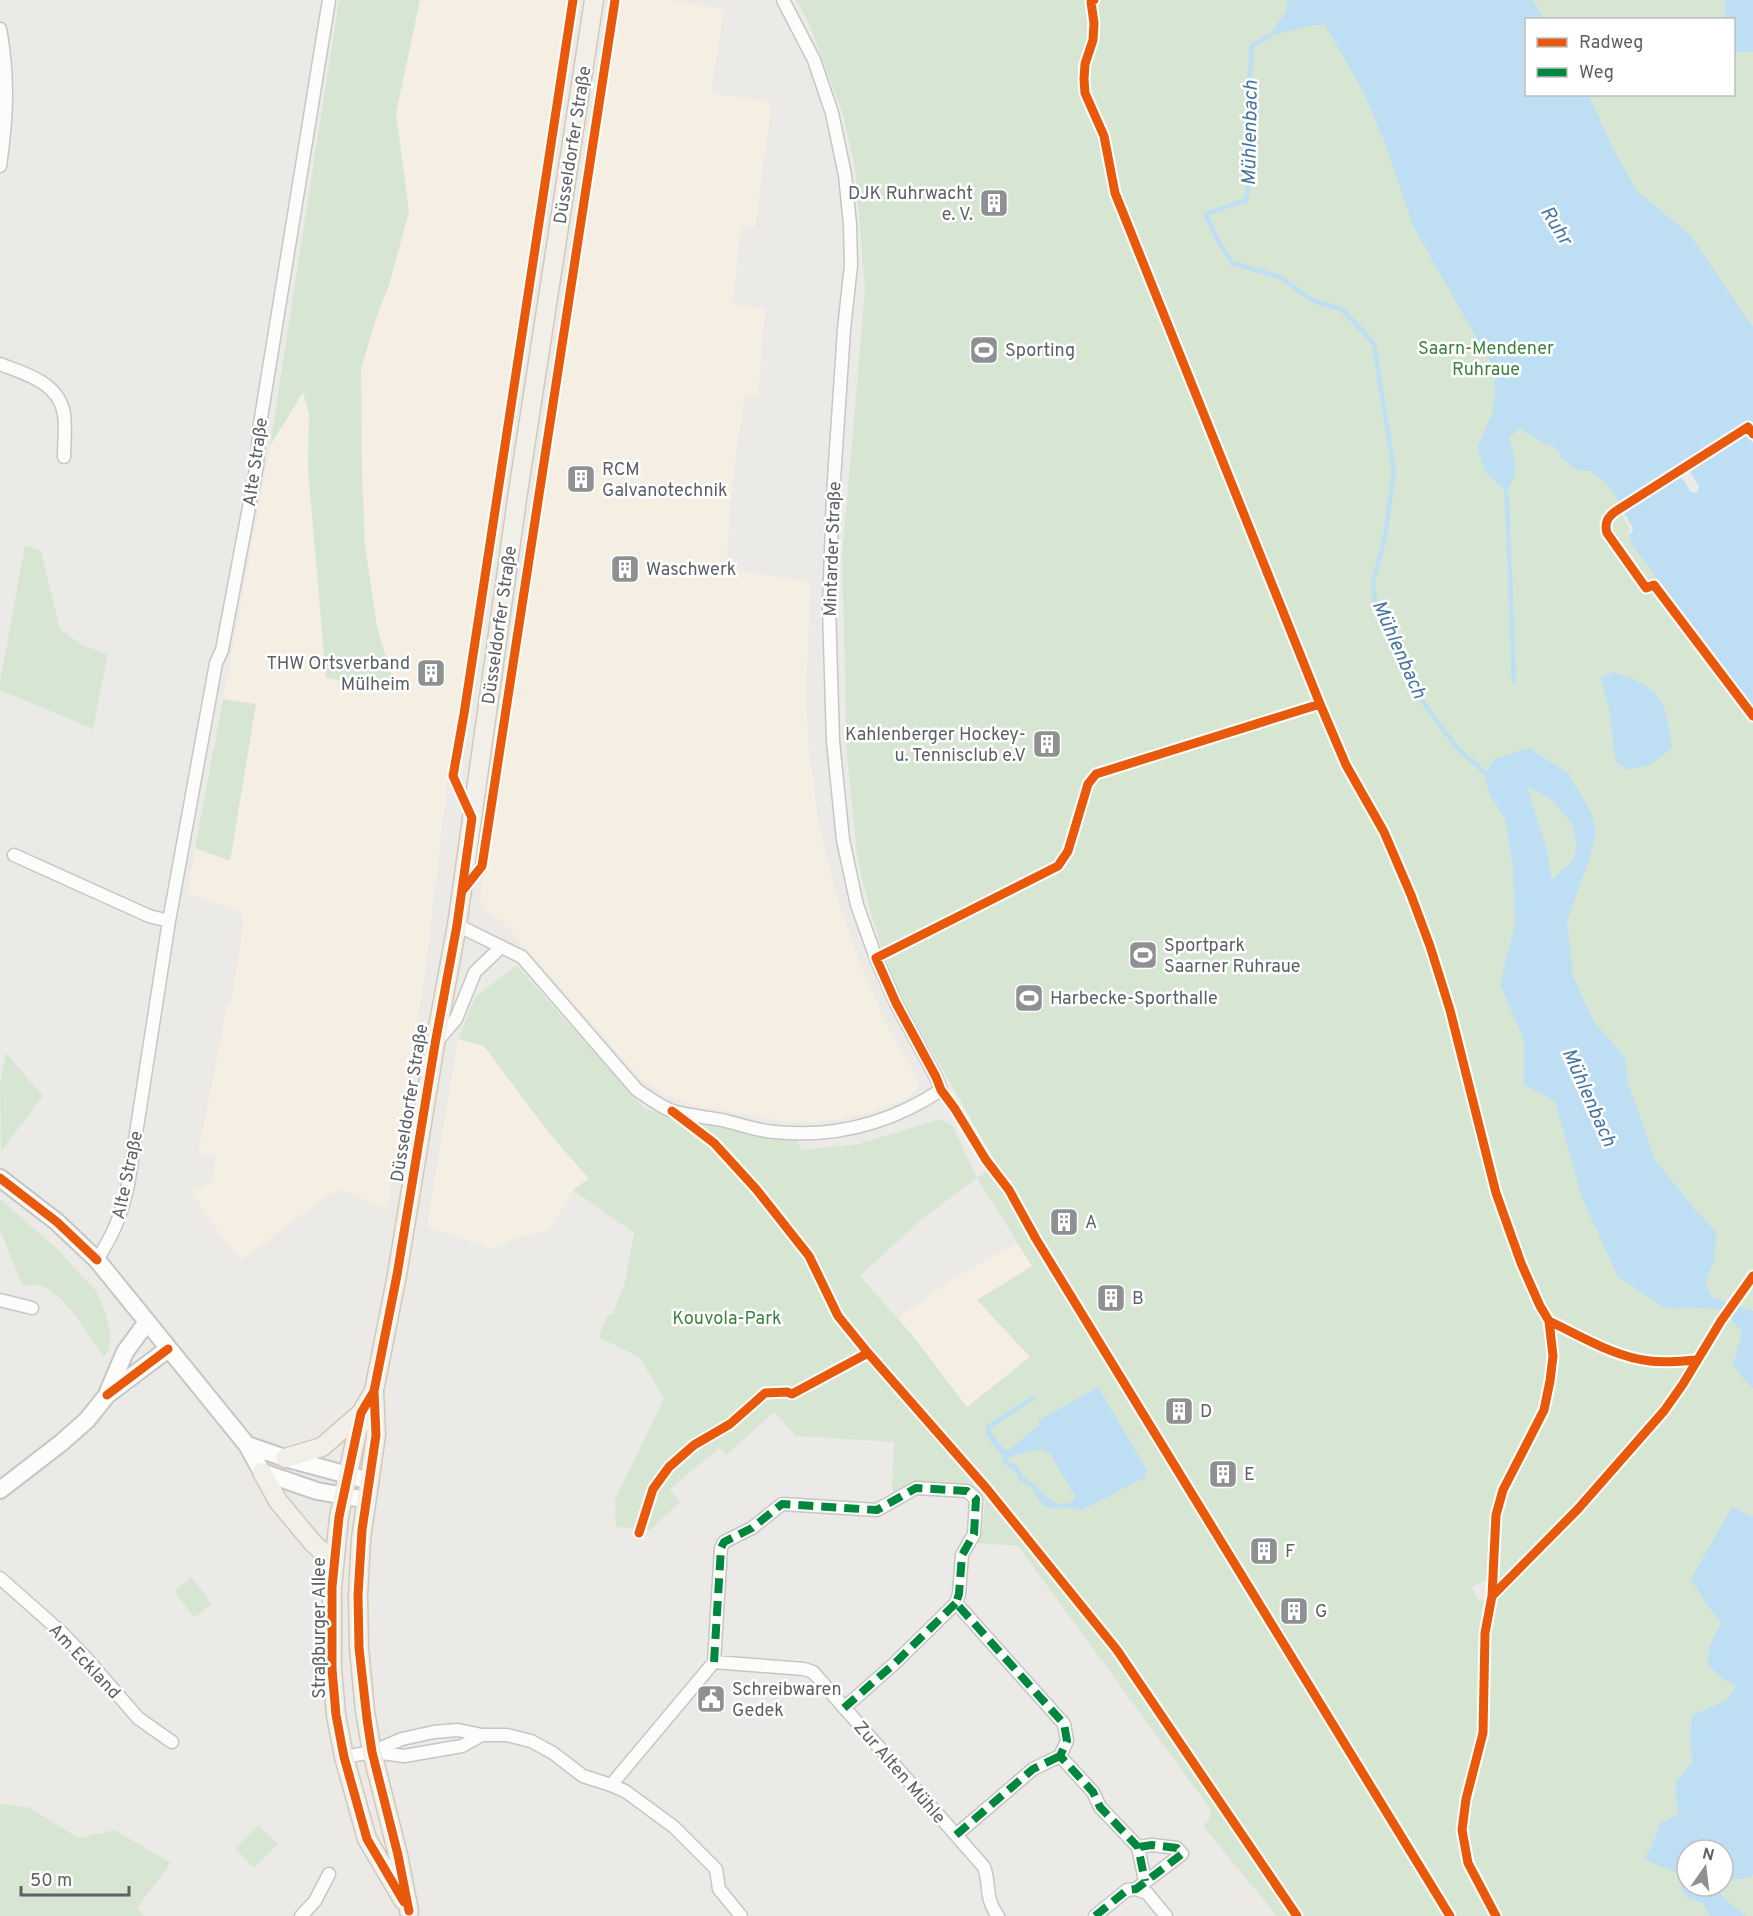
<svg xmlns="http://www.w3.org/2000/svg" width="1753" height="1916" viewBox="0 0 1753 1916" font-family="Overpass,sans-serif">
	<rect width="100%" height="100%" fill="#eceae7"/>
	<path fill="#f4efe2" d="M 420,0 L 569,0 L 448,776 L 425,973 L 387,1209 L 339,1188 L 274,1235 L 267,1242 L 241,1260 L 206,1216 L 191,1189 L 212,1183 L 216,1156 L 198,1153 L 228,1002 L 231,1003 L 244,922 L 242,911 L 187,893 L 290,340 L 291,353 L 309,414 L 308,468 L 326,678 L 398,690 L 389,668 L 377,627 L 365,546 L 362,478 L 361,369 L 409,212 L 396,113 Z
		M 620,0 L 668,0 L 724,9 L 711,93 L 772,102 L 755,228 L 742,226 L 732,304 L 765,309 L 758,397 L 745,394 L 733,473 L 726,569 L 811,582 L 806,689 L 808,743 L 819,827 L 834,887 L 859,961 L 884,1019 L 919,1082 L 916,1090 L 910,1097 L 878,1110 L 843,1119 L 816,1122 L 786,1122 L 693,1105 L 663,1094 L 641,1079 L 501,920 L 486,912 L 482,905 L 480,899 Z
		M 458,1039 L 484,1046 L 546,1129 L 589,1179 L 583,1181 L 573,1190 L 551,1230 L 518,1237 L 491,1249 L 427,1226 Z
		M 1018,1243 L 1032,1267 L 1030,1357 L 967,1408 L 912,1335 L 898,1318 L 957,1276 Z"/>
	<path fill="#d7e6d3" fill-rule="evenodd" d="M 339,0 L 420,0 L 396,113 L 409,212 L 389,285 L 375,321 L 361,369 L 362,478 L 365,546 L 377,627 L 389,668 L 398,690 L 326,678 L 308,468 L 309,414 L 303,392 L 270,446 Z
		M 796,0 L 1725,0 L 1724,19 L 1526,20 L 1526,94 L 1734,94 L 1734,52 L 1753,52 L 1753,1916 L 1277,1916 L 1203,1826 L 1209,1820 L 1211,1810 L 1018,1546 L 976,1543 L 982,1534 L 985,1500 L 971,1486 L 916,1482 L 895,1495 L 892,1489 L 894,1442 L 796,1436 L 774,1412 L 726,1455 L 719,1448 L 670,1489 L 680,1502 L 650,1530 L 616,1527 L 615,1500 L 664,1398 L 639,1357 L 598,1337 L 608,1315 L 612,1315 L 625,1282 L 634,1233 L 573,1190 L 589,1179 L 546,1129 L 484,1046 L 458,1039 L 475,997 L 516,965 L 645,1109 L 769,1139 L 798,1141 L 801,1150 L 859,1144 L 940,1119 L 952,1125 L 977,1178 L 996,1163 L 906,1006 L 887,967 L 863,884 L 857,854 L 847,756 L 842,557 L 865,290 L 855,167 L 843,115 L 808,21 ZM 977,1178 L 1032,1266 L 977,1300 L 1030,1357 L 967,1407 L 912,1335 L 860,1276 L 923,1218 ZM 1485,1581 L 1495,1602 L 1494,1603 L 1477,1599 L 1472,1587 ZM 1687,1850 L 1723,1850 L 1723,1886 L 1687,1886 Z
		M 25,545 L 41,551 L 60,629 L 82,645 L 108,654 L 93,729 L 0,690 L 0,682 Z
		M 223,699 L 256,704 L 230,861 L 195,848 Z
		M 6,1053 L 43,1096 L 1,1151 L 0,1082 Z
		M 0,1199 L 56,1248 L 96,1291 L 105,1312 L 111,1335 L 109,1349 L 104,1357 C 88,1336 67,1296 42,1286 C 36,1284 29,1285 23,1286 L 0,1230 Z
		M 192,1577 L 212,1604 L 194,1618 L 174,1591 Z
		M 0,1804 L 29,1807 L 78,1838 L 115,1830 L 171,1863 L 137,1908 L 145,1916 L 0,1916 Z
		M 258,1825 L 278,1844 L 254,1868 L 235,1848 Z"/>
	<path fill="#bedff3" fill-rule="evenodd" d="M 1287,0 L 1532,0 L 1545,19 L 1526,20 L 1526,94 L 1589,95 L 1612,147 L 1637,191 L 1691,236 L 1753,327 L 1753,708 L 1712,650 L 1632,545 L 1629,534 L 1631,534 L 1633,528 L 1610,487 L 1591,471 L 1576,470 L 1559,456 L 1560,452 L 1549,444 L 1545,445 L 1520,428 L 1509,438 C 1515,461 1521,471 1506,491 L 1484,470 L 1478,447 L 1492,414 L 1495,393 L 1495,370 L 1414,228 L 1386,146 L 1364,93 L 1325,25 L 1314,25 L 1269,36 L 1287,10 Z
		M 1725,0 L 1753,0 L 1753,52 L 1734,52 L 1734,20 L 1724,19 Z
		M 1614,672 C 1662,688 1666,700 1672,748 L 1650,765 L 1626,770 L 1615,760 L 1609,709 L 1600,677 Z
		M 1529,748 L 1568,773 L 1591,812 L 1596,832 L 1589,860 L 1567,921 L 1573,976 L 1595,1024 L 1625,1057 L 1627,1080 L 1655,1160 L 1694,1208 L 1716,1232 L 1715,1257 L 1706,1283 L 1712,1297 L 1753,1311 L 1753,1389 L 1733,1365 L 1742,1332 L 1724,1310 L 1692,1307 L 1673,1309 L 1662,1306 L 1618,1277 L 1581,1195 L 1555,1101 L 1524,1085 L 1524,1041 L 1500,983 L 1515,926 L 1513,869 L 1505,819 L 1490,795 L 1484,774 L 1495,759 ZM 1527,787 L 1551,799 L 1573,825 L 1577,848 L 1572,861 L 1552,880 L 1547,850 Z
		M 1098,1387 L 1147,1470 L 1144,1478 L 1082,1510 L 1066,1507 L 1056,1509 L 1042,1505 L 1032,1488 L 1018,1479 L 1017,1473 L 1003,1463 L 1003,1457 L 985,1433 L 988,1427 L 1003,1448 L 1008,1451 L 1039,1425 L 1038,1421 ZM 1041,1449 L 1050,1454 L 1075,1496 L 1074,1501 C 1049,1513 1042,1485 1022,1476 L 1016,1464 L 1009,1463 L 1007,1461 L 1011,1456 Z
		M 1732,1507 L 1753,1517 L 1753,1875 L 1747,1878 L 1723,1880 L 1723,1850 L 1687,1850 L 1687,1886 L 1715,1886 L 1726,1900 L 1746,1916 L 1711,1916 L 1702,1903 L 1685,1897 L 1676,1873 L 1644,1859 L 1652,1846 L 1660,1823 L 1678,1815 L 1675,1782 L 1692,1763 L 1690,1739 L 1692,1715 L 1727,1700 L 1736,1685 L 1723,1679 L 1708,1665 L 1709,1646 L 1721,1623 L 1705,1602 L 1691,1579 Z"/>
	<path fill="#eceae7" d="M 1746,422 L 1750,423 L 1753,428 L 1753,443 L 1746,433 L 1689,470 L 1699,486 L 1697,493 L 1691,492 L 1680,475 L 1623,512 L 1633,529 L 1631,534 L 1626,533 L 1630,529 L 1618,507 L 1677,469 L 1680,464 L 1685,465 L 1744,427 L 1744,423 Z"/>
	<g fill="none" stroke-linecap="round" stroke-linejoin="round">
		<path stroke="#bedff3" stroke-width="4.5" d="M 1269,36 L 1252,46 L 1245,139 L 1250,178 L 1246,200 L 1206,214 L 1216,237 L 1232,263 L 1280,277 L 1312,300 L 1343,310 L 1374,344 L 1394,471 L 1385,537 L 1373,582 L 1375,601 L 1416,693 L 1457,748 L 1488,775
			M 1506,491 L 1507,500 L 1514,681
			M 988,1427 L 1033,1398"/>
		<g stroke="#c6c6c7" stroke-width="15">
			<path id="street" d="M 0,29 C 9,77 7,117 0,166
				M 0,364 C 25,374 59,382 64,414 C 66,428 64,443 64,457
				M 14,855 L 149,916 L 169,921
				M 457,925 L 522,957 L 637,1090 C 648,1097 659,1106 672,1111 C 688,1116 706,1117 722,1120 C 739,1124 758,1131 775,1132 C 835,1138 891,1123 941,1090 L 936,1077 L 896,1003 L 876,958 L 857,905 L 843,840 L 833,741 L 829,607 L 833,495 L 844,329 L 851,265 L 850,224 L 845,175 L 832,113 L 814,60 L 783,0
				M 437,1041 L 456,1019 L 475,972 L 501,947
				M 97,1260 C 114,1233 121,1216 128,1185 L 169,921 L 216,663 L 222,650 L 257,465 L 259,430 L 329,0
				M 0,1300 L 32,1308
				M 0,1578 L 61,1632 L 86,1658 L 138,1718 L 172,1742
				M 714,1662 L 804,1669 L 813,1672 L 984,1867 C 991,1887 984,1897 998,1916
				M 844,1708 L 895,1663 L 956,1603
				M 374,1752 L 404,1756 L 462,1746 L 482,1735
				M 344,1757 L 372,1752 L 402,1739 L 434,1732 L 458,1730 L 482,1735 L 507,1735 L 531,1741 L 553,1753 L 583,1776 L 611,1785 L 625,1791 L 674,1827 L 716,1869 L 719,1889 L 741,1916
				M 611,1785 L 714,1662 L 721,1548 L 724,1542 L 752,1528 L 782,1504 L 877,1510 L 916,1488 L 967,1491 L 976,1499 L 974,1534 L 962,1555 L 959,1594 L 956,1603 L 1064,1724 L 1067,1741 L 1060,1756 L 1093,1792 L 1100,1807 L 1138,1847 L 1145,1881
				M 956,1835 L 1033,1769 L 1060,1756
				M 1136,1889 L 1147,1893 L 1166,1916
				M 301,1916 L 315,1901 L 329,1874
				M 1095,1916 L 1127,1890 L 1136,1889 L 1182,1854 L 1177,1848 L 1152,1845 L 1138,1847"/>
		</g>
		<g stroke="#c6c6c6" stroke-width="20">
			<path id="secondary" d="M 0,1178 L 57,1222 L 97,1260 L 247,1445 L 262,1472 L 317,1491 L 367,1500
				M 108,1392 L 125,1352 L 147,1322
				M 247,1445 L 285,1458 L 370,1481
				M 0,1490 L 61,1443 L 87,1420 L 107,1395 L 168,1349"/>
		</g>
		<g stroke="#d2c9b7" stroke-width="21">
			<path id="primary" d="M 374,1391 L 361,1413 L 339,1517 L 332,1587 L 332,1669 L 336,1715 L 344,1757 L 367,1839 L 403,1900
				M 285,1458 L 322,1447 L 361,1413
				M 262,1472 L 278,1501 L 313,1543 L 334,1563
				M 409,1911 L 398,1855 L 372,1752 L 365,1711 L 359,1648 L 358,1595 L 361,1539 L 376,1435 L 374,1391 L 397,1275 L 435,1044 L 457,925 L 518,492 L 594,0"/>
		</g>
		<use href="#street" stroke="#fcfcfb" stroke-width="12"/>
		<use href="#secondary" stroke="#fcfcfb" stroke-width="16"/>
		<use href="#primary" stroke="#f2efe8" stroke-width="18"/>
		<path stroke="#00873e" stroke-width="8" stroke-dasharray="15 8" stroke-linecap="butt" d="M 714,1662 L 721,1548 L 724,1542 L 752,1528 L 782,1504 L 877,1510 L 916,1488 L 967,1491 L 976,1499 L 974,1534 L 962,1555 L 959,1594 L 956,1603 L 1064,1724 L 1067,1741 L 1060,1756 L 1093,1792 L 1100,1807 L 1138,1847 L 1145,1881
			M 844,1708 L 895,1663 L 956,1603
			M 956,1835 L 1033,1769 L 1060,1756
			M 1095,1916 L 1127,1890 L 1136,1889 L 1182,1854 L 1177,1848 L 1152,1845 L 1138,1847"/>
		<g stroke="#fff" stroke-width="13">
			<path id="cycleway" d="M 1094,0 L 1091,2 L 1094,23 L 1093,40 L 1085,64 L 1084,79 L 1085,93 L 1104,136 L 1115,193 L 1320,704 L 1346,765 L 1384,832 L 1411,895 L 1430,946 L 1450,1010 L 1496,1193 L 1521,1263 L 1540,1306 L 1549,1321 L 1553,1356 L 1550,1381 L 1544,1410 L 1503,1490 L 1496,1515 L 1492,1596 L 1485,1633 L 1483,1733 L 1466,1799 L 1462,1830 L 1468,1863 L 1496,1916
				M 1753,434 L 1748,427 L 1616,511 C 1608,517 1604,522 1607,533 L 1646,588 L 1654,585 L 1753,716
				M 1320,704 L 1096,774 L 1088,784 L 1068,851 L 1058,866 L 876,958 L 896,1003 L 936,1077 L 941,1090 L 955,1109 L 986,1160 L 1009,1190 L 1036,1239 L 1450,1916
				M 463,890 L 482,866 L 615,0
				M 672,1111 L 714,1143 L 756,1189 L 809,1256 L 838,1316 L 868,1353 L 987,1489 L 1117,1650 L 1297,1916
				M 0,1178 L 57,1222 L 97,1260
				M 1549,1321 C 1581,1336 1614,1357 1650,1361 C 1665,1363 1681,1361 1697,1360
				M 374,1391 L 361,1413 L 339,1517 L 332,1587 L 332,1669 L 336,1715 L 344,1757 L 367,1839 L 404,1902
				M 107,1395 L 168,1349
				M 639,1533 L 653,1489 L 669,1467 L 694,1445 L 730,1424 L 765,1393 L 787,1392 L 792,1394 L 868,1353
				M 1492,1596 L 1578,1509 L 1664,1411 L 1683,1384 L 1721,1321 L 1753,1276
				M 409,1911 L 398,1855 L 372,1752 L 367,1719 L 359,1648 L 358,1595 L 362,1530 L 376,1435 L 374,1391 L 397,1275 L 435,1044 L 457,925 L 472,818 L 453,776 L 464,714 L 573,0"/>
		</g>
		<use href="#cycleway" stroke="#e8590c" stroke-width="9"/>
	</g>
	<defs>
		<g id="building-square" transform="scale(1.5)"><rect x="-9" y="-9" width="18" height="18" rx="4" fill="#8f9092" stroke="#fff"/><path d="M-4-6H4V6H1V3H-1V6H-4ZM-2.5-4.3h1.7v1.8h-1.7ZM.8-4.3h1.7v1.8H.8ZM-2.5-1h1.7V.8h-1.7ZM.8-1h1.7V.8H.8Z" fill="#fff"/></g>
		<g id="stadium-square" transform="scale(1.5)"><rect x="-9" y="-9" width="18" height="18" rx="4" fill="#8f9092" stroke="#fff"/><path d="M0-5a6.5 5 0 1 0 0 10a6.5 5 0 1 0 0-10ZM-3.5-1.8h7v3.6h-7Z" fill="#fff"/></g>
		<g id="civic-square" transform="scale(1.5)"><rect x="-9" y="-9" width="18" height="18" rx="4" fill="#8f9092" stroke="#fff"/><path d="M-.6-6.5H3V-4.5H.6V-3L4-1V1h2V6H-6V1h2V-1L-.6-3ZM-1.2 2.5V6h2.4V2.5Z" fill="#fff"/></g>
	</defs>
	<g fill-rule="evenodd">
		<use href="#building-square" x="994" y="203"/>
		<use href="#stadium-square" x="984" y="350"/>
		<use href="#building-square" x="581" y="479"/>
		<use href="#building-square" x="625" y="569"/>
		<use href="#building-square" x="431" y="673"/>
		<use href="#building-square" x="1047" y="744"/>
		<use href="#stadium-square" x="1143" y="955"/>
		<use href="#stadium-square" x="1029" y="998"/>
		<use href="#building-square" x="1064" y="1222"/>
		<use href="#building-square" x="1111" y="1298"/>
		<use href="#building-square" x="1179" y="1411"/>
		<use href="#building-square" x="1223" y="1474"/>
		<use href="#building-square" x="1264" y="1551"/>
		<use href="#building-square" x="1294" y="1611"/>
		<use href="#civic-square" x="711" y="1699"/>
	</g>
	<g text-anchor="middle" stroke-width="5" stroke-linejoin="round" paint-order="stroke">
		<g font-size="18" fill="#5d6064" stroke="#fff">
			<text transform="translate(572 145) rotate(-81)" y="6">Düsseldorfer Straße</text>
			<text transform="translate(255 462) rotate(-82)" y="6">Alte Straße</text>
			<text transform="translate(832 549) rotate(-88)" y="6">Mintarder Straße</text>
			<text transform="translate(499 625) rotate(-82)" y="6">Düsseldorfer Straße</text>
			<text transform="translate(409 1103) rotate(-81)" y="6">Düsseldorfer Straße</text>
			<text transform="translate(127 1175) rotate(-78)" y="6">Alte Straße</text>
			<text transform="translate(319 1628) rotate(-90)" y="6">Straßburger Allee</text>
			<text transform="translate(85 1661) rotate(47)" y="6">Am Eckland</text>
			<text transform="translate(900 1772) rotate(49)" y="6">Zur Alten Mühle</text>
		</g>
		<g font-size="18" fill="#5d6064" stroke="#fff" text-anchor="start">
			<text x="973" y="199" text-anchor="end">DJK Ruhrwacht<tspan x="973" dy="21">e. V.</tspan></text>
			<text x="1005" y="356">Sporting</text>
			<text x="602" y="475">RCM<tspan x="602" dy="21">Galvanotechnik</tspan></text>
			<text x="646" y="575">Waschwerk</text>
			<text x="410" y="669" text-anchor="end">THW Ortsverband<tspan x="410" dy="21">Mülheim</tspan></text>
			<text x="1026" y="740" text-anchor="end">Kahlenberger Hockey-<tspan x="1026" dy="21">u. Tennisclub e.V</tspan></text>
			<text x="1164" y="951">Sportpark<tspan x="1164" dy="21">Saarner Ruhraue</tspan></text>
			<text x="1050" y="1004">Harbecke-Sporthalle</text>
			<text x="1085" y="1228">A</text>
			<text x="1132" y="1304">B</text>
			<text x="1200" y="1417">D</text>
			<text x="1244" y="1480">E</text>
			<text x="1285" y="1557">F</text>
			<text x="1315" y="1617">G</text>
			<text x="732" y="1695">Schreibwaren<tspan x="732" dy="21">Gedek</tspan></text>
		</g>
		<g font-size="18" fill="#3d833d" stroke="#fff">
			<text x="1486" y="354">Saarn-Mendener<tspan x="1486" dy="21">Ruhraue</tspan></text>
			<text x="727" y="1324">Kouvola-Park</text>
		</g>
		<g font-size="20" font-style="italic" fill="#4676a1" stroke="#fff">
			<text transform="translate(1249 133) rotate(-89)" y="7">Mühlenbach</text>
			<text transform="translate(1557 225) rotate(58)" y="7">Ruhr</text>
			<text transform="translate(1400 649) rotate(66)" y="7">Mühlenbach</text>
			<text transform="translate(1590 1097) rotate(66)" y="7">Mühlenbach</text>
		</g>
	</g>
	<rect x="1525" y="18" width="210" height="78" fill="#ffffff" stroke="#bebfc1" stroke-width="1.5"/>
	<rect x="1537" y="38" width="30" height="9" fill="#e8590c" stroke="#bebfc1" stroke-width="1.5"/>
	<text x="1579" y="48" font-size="18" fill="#5d6064">Radweg</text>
	<rect x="1537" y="68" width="30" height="9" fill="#00873e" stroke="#bebfc1" stroke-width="1.5"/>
	<text x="1579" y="78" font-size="18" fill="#5d6064">Weg</text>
	<g transform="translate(1705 1868) rotate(14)"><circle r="28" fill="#ffffff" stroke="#bebfc1" stroke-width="1.5"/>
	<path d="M0-4.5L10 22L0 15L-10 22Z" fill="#8f9092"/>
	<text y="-9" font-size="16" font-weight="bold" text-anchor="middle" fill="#5d6064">N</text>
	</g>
	<path d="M21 1886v9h108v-9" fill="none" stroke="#5d6064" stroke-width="3"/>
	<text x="30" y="1886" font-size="18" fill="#5d6064" stroke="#ffffff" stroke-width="4.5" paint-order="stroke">50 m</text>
</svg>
